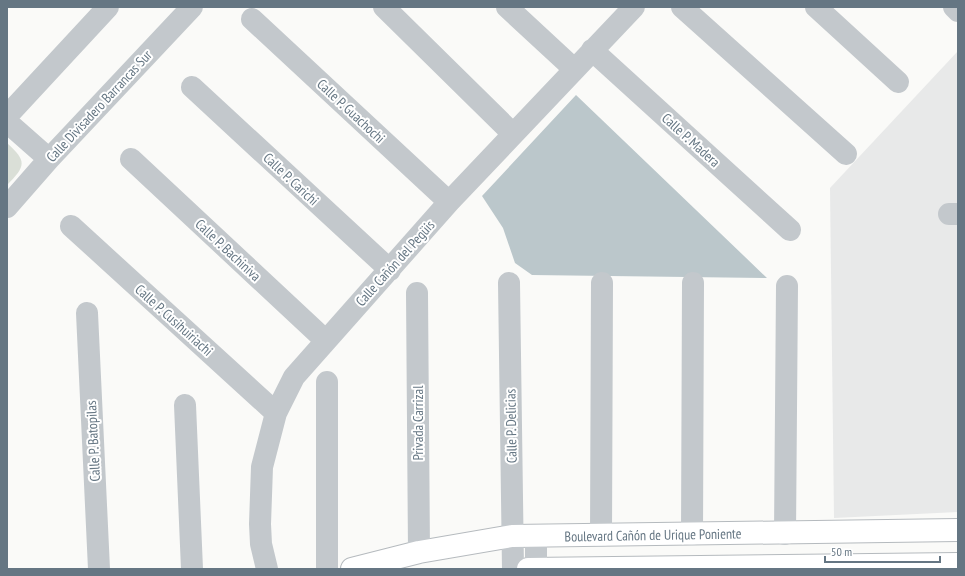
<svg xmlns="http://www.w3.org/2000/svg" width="965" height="576" viewBox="0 0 965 576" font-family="'PT Sans Narrow',sans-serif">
	<rect width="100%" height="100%" fill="#fafaf8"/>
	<path fill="#e8e9e9" d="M 958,51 L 958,512 L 834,518 L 830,188 Z"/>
	<path fill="#dadfd7" d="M 7,143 C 27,161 26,166 7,185 Z"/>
	<path fill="#bbc7cb" d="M 576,95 L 767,278 L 532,275 L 515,263 L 503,228 L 482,196 Z"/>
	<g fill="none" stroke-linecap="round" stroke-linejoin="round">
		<g stroke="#b5babe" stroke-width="24">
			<path id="major" d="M 352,569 L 419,552 L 512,536 L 958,530
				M 528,569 L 958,564"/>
		</g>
		<path stroke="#c3c8cc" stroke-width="22" d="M 384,7 L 513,134
			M 507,7 L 574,69
			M 682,7 L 846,154
			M 816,7 L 898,82
			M 954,7 L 958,11
			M 252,19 L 449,202
			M 592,50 L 790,230
			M 192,87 L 390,270
			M 7,116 L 108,7
			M 7,122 L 49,159
			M 131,159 L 325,340
			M 7,207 L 49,159 L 192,7
			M 949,214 L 958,214
			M 71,226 L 276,413
			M 509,283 L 513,569
			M 417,293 L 419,552
			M 87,313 L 99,569
			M 327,382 L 327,569
			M 185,405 L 192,569
			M 692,534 L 693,283
			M 785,534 L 787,286
			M 601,536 L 602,283
			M 267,569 L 261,544 L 260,524 L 262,467 L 276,413 L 294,377 L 449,202 L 634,7
			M 536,569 L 536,536"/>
		<use href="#major" stroke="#fff" stroke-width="22"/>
	</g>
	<g text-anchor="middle" stroke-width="4" stroke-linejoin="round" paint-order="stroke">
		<g font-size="14" fill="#657683" stroke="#fff">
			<text transform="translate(99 106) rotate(-47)" y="5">Calle Divisadero Barrancas Sur</text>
			<text transform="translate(351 111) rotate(43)" y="5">Calle P. Guachochi</text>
			<text transform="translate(691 140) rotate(42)" y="5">Calle P. Madera</text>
			<text transform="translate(291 179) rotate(43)" y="5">Calle P. Carichi</text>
			<text transform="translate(228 250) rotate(43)" y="5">Calle P. Bachiniva</text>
			<text transform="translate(395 263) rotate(-48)" y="5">Calle Cañón del Pegüis</text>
			<text transform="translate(174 320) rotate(42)" y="5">Calle P. Cusihuiriachi</text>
			<text transform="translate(418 423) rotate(-90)" y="5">Privada Carrizal</text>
			<text transform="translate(511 426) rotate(-91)" y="5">Calle P. Delicias</text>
			<text transform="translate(93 441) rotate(-93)" y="5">Calle P. Batopilas</text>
			<text transform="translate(653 535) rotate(-1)" y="5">Boulevard Cañón de Urique Poniente</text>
		</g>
	</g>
	<rect width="965" height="576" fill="none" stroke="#657683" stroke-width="16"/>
	<path d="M825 556v6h115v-6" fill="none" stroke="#657683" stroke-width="2"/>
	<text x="831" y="556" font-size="12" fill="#657683" stroke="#ffffff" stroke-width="3" paint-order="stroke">50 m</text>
</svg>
